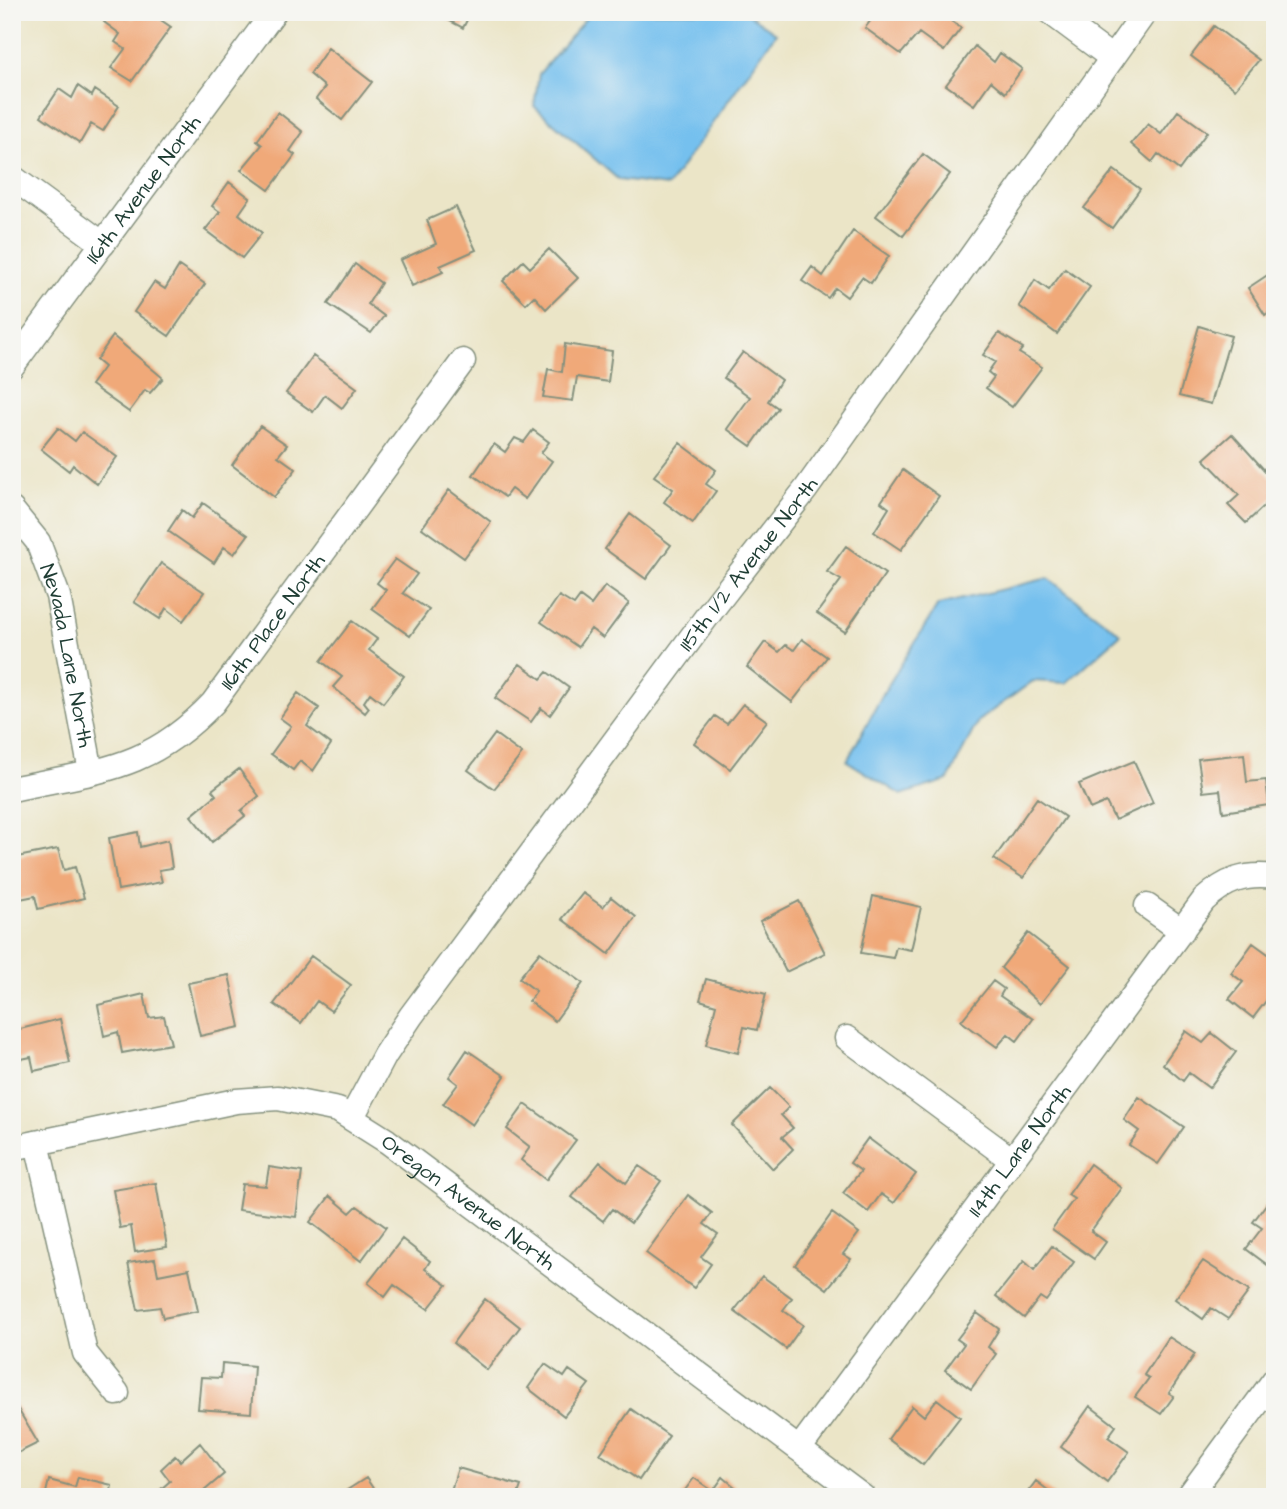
<svg xmlns="http://www.w3.org/2000/svg" width="1287" height="1509" viewBox="0 0 1287 1509" font-family="'Architects Daughter',sans-serif">
	<rect width="100%" height="100%" fill="#f6f6f2"/>
	<filter id="ink" filterUnits="userSpaceOnUse"><feTurbulence type="fractalNoise" baseFrequency=".0143" numOctaves="2"/><feDisplacementMap in="SourceGraphic" scale="14" xChannelSelector="R" yChannelSelector="G"/><feConvolveMatrix kernelMatrix="1 2 1 2 8 2 1 2 1" color-interpolation-filters="sRGB"/></filter>
	<filter id="wash" filterUnits="userSpaceOnUse"><feTurbulence type="fractalNoise" baseFrequency=".00686" numOctaves="4" result="noise"/><feDisplacementMap in="SourceGraphic" scale="28" xChannelSelector="R" yChannelSelector="G"/><feGaussianBlur stdDeviation="1.57" result="paint"/><feColorMatrix in="noise" values="0 0 0 0 0 0 0 0 0 0 0 0 0 0 0 0 0 1.4 0 .05"/><feComposite in="paint" operator="in"/></filter>
	<g filter="url(#wash)">
		<rect width="100%" height="100%" fill="#ebe5c7"/>
		<path fill="#74c0ee" stroke="#4a7e91" stroke-width="2" d="M 591,12 L 745,12 L 776,33 L 668,186 L 619,180 L 534,106 L 539,74 Z
			M 1048,578 L 1121,634 L 1066,683 L 1033,681 L 978,721 L 948,780 L 901,795 L 847,761 L 884,692 L 938,605 Z"/>
		<g id="blocks">
			<path fill="#f0a979" d="M 111,12 L 125,12 L 133,19 L 138,12 L 149,12 L 171,27 L 132,81 L 111,68 L 125,49 L 115,42 L 120,34 L 104,22 Z
				M 433,12 L 471,12 L 463,28 Z
				M 877,12 L 900,12 L 906,17 L 910,12 L 938,12 L 961,28 L 944,51 L 919,33 L 901,54 L 865,28 Z
				M 1214,26 L 1259,60 L 1235,89 L 1191,56 Z
				M 975,46 L 994,62 L 1000,53 L 1022,69 L 1005,93 L 991,81 L 974,105 L 946,85 Z
				M 328,48 L 372,82 L 342,120 L 316,99 L 325,87 L 310,74 Z
				M 78,86 L 92,96 L 95,90 L 119,106 L 103,131 L 91,124 L 80,143 L 41,116 L 59,89 L 72,98 Z
				M 1178,111 L 1207,132 L 1179,170 L 1158,154 L 1152,162 L 1131,144 L 1148,124 L 1161,134 Z
				M 278,112 L 303,132 L 290,151 L 295,155 L 269,190 L 241,170 L 262,145 L 257,141 Z
				M 923,154 L 950,174 L 903,236 L 876,216 Z
				M 1114,170 L 1140,189 L 1112,228 L 1084,208 Z
				M 229,182 L 250,198 L 239,214 L 262,233 L 242,258 L 205,230 L 220,212 L 212,206 Z
				M 456,207 L 476,250 L 440,266 L 443,272 L 412,286 L 400,260 L 436,244 L 427,220 Z
				M 853,231 L 889,256 L 871,283 L 862,277 L 847,297 L 835,288 L 828,298 L 802,281 L 812,267 L 823,276 Z
				M 549,249 L 578,278 L 546,309 L 534,296 L 526,304 L 503,281 L 523,261 L 530,268 Z
				M 355,264 L 381,283 L 368,304 L 384,316 L 371,333 L 328,304 Z
				M 179,266 L 205,284 L 169,336 L 134,312 L 154,282 L 165,289 Z
				M 1065,269 L 1090,287 L 1057,334 L 1019,306 L 1035,280 L 1049,290 Z
				M 1275,270 L 1275,308 L 1265,315 L 1248,288 Z
				M 1199,326 L 1231,336 L 1211,404 L 1179,396 Z
				M 999,333 L 1023,348 L 1019,353 L 1042,367 L 1012,407 L 986,388 L 994,377 L 988,372 L 995,362 L 983,355 Z
				M 113,336 L 163,378 L 150,393 L 145,390 L 129,412 L 91,385 L 104,367 L 96,360 Z
				M 565,344 L 612,351 L 608,382 L 577,377 L 573,401 L 543,397 L 548,369 L 562,372 Z
				M 743,352 L 781,380 L 768,401 L 778,408 L 751,446 L 727,429 L 750,397 L 724,378 Z
				M 313,356 L 357,388 L 342,408 L 325,395 L 313,412 L 286,393 Z
				M 260,426 L 287,445 L 278,456 L 296,469 L 274,497 L 232,465 Z
				M 58,428 L 75,441 L 82,432 L 117,457 L 97,484 L 73,465 L 69,471 L 41,449 Z
				M 533,430 L 549,442 L 541,453 L 552,461 L 525,499 L 511,489 L 505,497 L 473,475 L 494,444 L 505,452 L 515,438 L 524,442 Z
				M 1232,434 L 1275,482 L 1275,496 L 1246,523 L 1228,505 L 1239,495 L 1204,459 Z
				M 680,443 L 716,470 L 706,484 L 716,491 L 693,523 L 664,502 L 673,489 L 654,476 Z
				M 903,470 L 939,496 L 901,550 L 874,532 L 889,508 L 881,502 Z
				M 449,490 L 491,522 L 464,558 L 422,528 Z
				M 203,503 L 248,535 L 234,554 L 224,547 L 214,563 L 168,531 L 182,510 L 192,518 Z
				M 630,514 L 671,545 L 646,579 L 605,549 Z
				M 846,546 L 885,574 L 845,632 L 817,613 L 841,580 L 827,572 Z
				M 395,559 L 417,574 L 403,593 L 429,610 L 410,636 L 372,609 L 386,590 L 377,583 Z
				M 161,563 L 204,592 L 183,621 L 166,608 L 160,619 L 134,602 Z
				M 605,586 L 629,603 L 603,638 L 591,629 L 578,647 L 541,622 L 559,596 L 574,605 L 580,597 L 591,605 Z
				M 352,621 L 377,639 L 369,650 L 404,676 L 383,703 L 370,693 L 364,702 L 369,708 L 365,713 L 333,687 L 342,677 L 321,661 Z
				M 802,639 L 827,657 L 792,702 L 747,667 L 765,642 L 779,652 L 786,645 L 794,650 Z
				M 520,664 L 541,679 L 547,672 L 569,688 L 550,715 L 541,708 L 531,722 L 495,698 Z
				M 298,693 L 319,708 L 307,726 L 331,744 L 313,771 L 300,761 L 293,770 L 271,754 L 291,726 L 280,718 Z
				M 743,704 L 767,721 L 730,769 L 694,743 L 715,716 L 727,724 Z
				M 495,734 L 522,754 L 494,789 L 468,770 Z
				M 1244,754 L 1247,782 L 1266,780 L 1269,805 L 1223,812 L 1220,790 L 1203,792 L 1198,759 Z
				M 1134,761 L 1153,803 L 1115,820 L 1106,802 L 1090,809 L 1079,784 Z
				M 239,769 L 259,796 L 241,811 L 245,816 L 212,842 L 191,816 L 216,795 L 212,790 Z
				M 1037,798 L 1065,817 L 1023,878 L 994,859 Z
				M 138,832 L 140,847 L 168,840 L 172,868 L 159,870 L 162,882 L 118,890 L 109,838 Z
				M 58,849 L 64,870 L 75,867 L 84,898 L 38,909 L 35,896 L 15,900 L 12,858 Z
				M 583,893 L 603,907 L 611,897 L 636,917 L 609,954 L 562,919 Z
				M 873,896 L 921,907 L 911,950 L 896,947 L 893,958 L 861,953 Z
				M 799,901 L 825,953 L 786,972 L 760,921 Z
				M 1028,933 L 1070,966 L 1040,1004 L 1001,968 Z
				M 1253,943 L 1275,959 L 1275,989 L 1253,1018 L 1229,999 L 1243,982 L 1231,973 Z
				M 540,952 L 583,983 L 555,1021 L 529,1001 L 536,991 L 519,978 Z
				M 311,956 L 351,985 L 331,1011 L 317,1001 L 301,1023 L 274,1004 Z
				M 229,975 L 240,1027 L 200,1036 L 188,983 Z
				M 706,979 L 766,994 L 757,1030 L 744,1027 L 738,1053 L 706,1045 L 716,1005 L 700,1000 Z
				M 993,981 L 1004,989 L 1000,996 L 1033,1019 L 1017,1041 L 1008,1034 L 997,1047 L 961,1021 Z
				M 144,994 L 149,1018 L 164,1016 L 171,1044 L 122,1053 L 118,1032 L 104,1036 L 98,1005 Z
				M 60,1019 L 70,1063 L 34,1071 L 31,1057 L 12,1061 L 12,1031 Z
				M 1186,1031 L 1203,1043 L 1212,1033 L 1236,1052 L 1209,1088 L 1189,1073 L 1183,1081 L 1163,1064 Z
				M 467,1050 L 505,1076 L 472,1125 L 443,1104 L 458,1084 L 449,1077 Z
				M 770,1088 L 789,1107 L 781,1115 L 793,1128 L 782,1137 L 793,1149 L 773,1169 L 732,1125 Z
				M 1139,1097 L 1184,1127 L 1158,1164 L 1129,1145 L 1139,1131 L 1124,1120 Z
				M 525,1104 L 576,1140 L 546,1180 L 521,1160 L 530,1147 L 507,1129 Z
				M 868,1138 L 916,1174 L 894,1203 L 881,1194 L 868,1212 L 843,1193 L 861,1171 L 850,1163 Z
				M 600,1162 L 626,1183 L 639,1166 L 661,1181 L 631,1223 L 612,1209 L 603,1221 L 572,1197 Z
				M 1090,1164 L 1122,1188 L 1091,1231 L 1106,1242 L 1094,1259 L 1052,1229 L 1074,1199 L 1068,1195 Z
				M 269,1167 L 302,1172 L 296,1217 L 238,1210 L 242,1184 L 266,1186 Z
				M 156,1183 L 167,1247 L 135,1252 L 131,1226 L 120,1228 L 113,1190 Z
				M 1275,1192 L 1275,1257 L 1269,1266 L 1246,1249 L 1262,1228 L 1253,1222 Z
				M 688,1195 L 712,1213 L 704,1224 L 718,1234 L 701,1257 L 711,1264 L 694,1288 L 646,1253 Z
				M 330,1196 L 350,1213 L 357,1206 L 386,1227 L 361,1261 L 310,1222 Z
				M 832,1213 L 859,1233 L 843,1254 L 851,1259 L 827,1289 L 795,1265 Z
				M 402,1239 L 430,1261 L 425,1269 L 447,1285 L 428,1309 L 394,1285 L 385,1297 L 368,1283 Z
				M 1052,1246 L 1074,1262 L 1046,1301 L 1040,1297 L 1024,1318 L 996,1296 L 1024,1261 L 1034,1270 Z
				M 155,1259 L 158,1275 L 189,1269 L 198,1311 L 163,1318 L 160,1307 L 138,1310 L 128,1263 Z
				M 1203,1261 L 1249,1291 L 1228,1319 L 1211,1308 L 1203,1319 L 1175,1299 Z
				M 762,1276 L 792,1298 L 783,1310 L 803,1325 L 786,1349 L 734,1311 Z
				M 485,1299 L 520,1327 L 487,1370 L 453,1343 Z
				M 977,1313 L 999,1329 L 988,1347 L 996,1354 L 971,1389 L 945,1370 L 964,1344 L 957,1339 Z
				M 1169,1337 L 1195,1354 L 1169,1393 L 1174,1396 L 1161,1414 L 1135,1397 L 1149,1378 L 1144,1375 Z
				M 222,1363 L 254,1366 L 251,1413 L 198,1409 L 201,1377 L 221,1378 Z
				M 545,1364 L 564,1377 L 569,1370 L 589,1384 L 564,1416 L 528,1388 Z
				M 12,1399 L 38,1443 L 16,1454 L 12,1448 Z
				M 937,1399 L 960,1417 L 923,1465 L 888,1439 L 912,1406 L 924,1416 Z
				M 1090,1406 L 1116,1426 L 1108,1437 L 1129,1452 L 1107,1482 L 1061,1447 Z
				M 631,1409 L 669,1436 L 639,1480 L 600,1454 Z
				M 200,1443 L 224,1474 L 197,1497 L 152,1497 L 170,1481 L 161,1469 L 175,1456 L 180,1461 Z
				M 458,1468 L 521,1486 L 517,1497 L 449,1497 Z
				M 78,1477 L 112,1485 L 110,1497 L 45,1497 L 49,1480 L 75,1487 Z
				M 723,1477 L 747,1497 L 680,1497 L 694,1478 L 713,1491 Z
				M 366,1478 L 379,1497 L 347,1497 L 344,1492 Z
				M 1036,1481 L 1057,1497 L 1024,1497 Z"/>
		</g>
	</g>
	<g filter="url(#ink)">
		<use href="#blocks" fill-opacity="0" stroke="#85917e" stroke-width="2"/>
		<g fill="none" stroke-linecap="round" stroke-linejoin="round">
			<g stroke="#85917e" stroke-width="27">
				<g id="street">
					<path d="M 1050,12 L 1112,58"/>
					<path d="M 12,177 L 103,244"/>
					<path id="s1" d="M 12,366 L 274,12"/>
					<path id="s2" d="M 12,510 L 38,542 L 58,596 L 91,772"/>
					<path id="s3" d="M 12,789 C 99,770 148,771 213,703 L 463,361"/>
					<path d="M 1147,906 L 1182,931"/>
					<path d="M 847,1038 L 1012,1160"/>
					<path id="s4" d="M 352,1117 L 385,1055 L 411,1016 L 717,603 L 806,489 L 1145,12"/>
					<path d="M 37,1143 L 85,1353 L 117,1393"/>
					<path id="s5" d="M 12,1148 L 236,1101 L 278,1098 L 338,1110 L 387,1141 L 863,1497"/>
					<path id="s6" d="M 799,1449 L 1204,900 C 1226,880 1245,873 1275,877"/>
					<path d="M 1188,1497 L 1275,1379"/>
				</g>
			</g>
			<use href="#street" stroke="#fff" stroke-width="24"/>
		</g>
	</g>
	<g text-anchor="middle" stroke-width="5" stroke-linejoin="round" paint-order="stroke">
		<g font-size="21" fill="#1f3d34" stroke="#f6f6f2">
			<text dy="7" stroke="none"><textPath href="#s1" startOffset="220">116th Avenue North</textPath></text>
			<text dy="7" stroke="none"><textPath href="#s4" startOffset="681">115th 1/2 Avenue North</textPath></text>
			<text dy="7" stroke="none"><textPath href="#s3" startOffset="324">116th Place North</textPath></text>
			<text dy="7" stroke="none"><textPath href="#s2" startOffset="159">Nevada Lane North</textPath></text>
			<text dy="7" stroke="none"><textPath href="#s6" startOffset="371">114th Lane North</textPath></text>
			<text dy="7" stroke="none"><textPath href="#s5" startOffset="492">Oregon Avenue North</textPath></text>
		</g>
	</g>
	<rect width="1287" height="1509" fill="none" stroke="#f6f6f2" stroke-width="42"/>
</svg>
